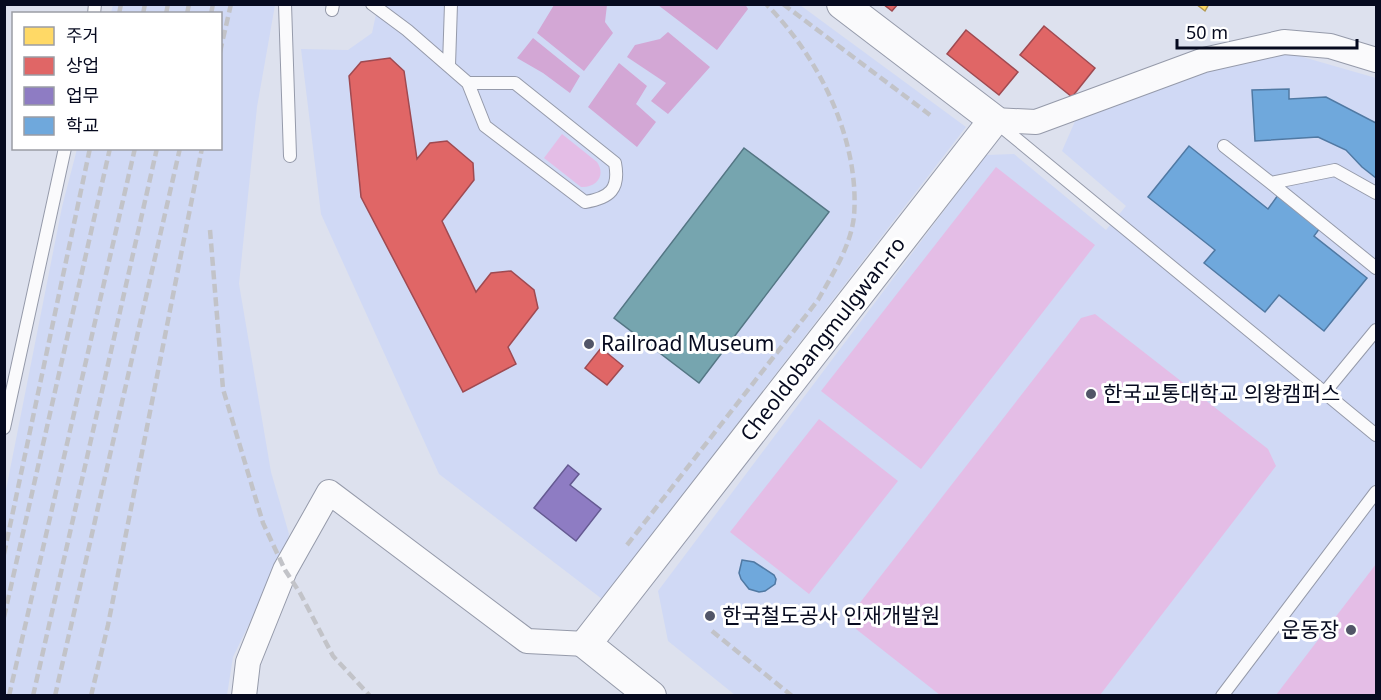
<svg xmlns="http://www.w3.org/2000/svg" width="1381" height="700" viewBox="0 0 1381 700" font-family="'Noto Sans','Noto Sans KR',sans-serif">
	<rect width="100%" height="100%" fill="#dde1ee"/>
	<path fill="#d0d9f5" d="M 113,5 L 275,5 L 257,107 L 239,284 L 271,472 L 289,534 L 286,548 L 233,657 L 227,695 L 5,696 L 5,495 L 62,207 L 77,149 L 220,148 L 220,14 L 111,13 Z
		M 378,5 L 800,5 L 966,127 L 602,599 L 439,474 L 321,214 L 301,49 L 348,50 L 372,33 Z
		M 1289,53 L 1376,78 L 1376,695 L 735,695 L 668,641 L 658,591 L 986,155 L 1014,154 L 1106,230 L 1126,206 L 1062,151 L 1076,119 L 1209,69 Z"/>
	<path fill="#e4bde6" d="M 562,134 L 597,162 C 606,175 597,188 581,187 L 544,158 Z
		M 996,167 L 1095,245 L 921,469 L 821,391 Z
		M 1095,314 L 1268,449 L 1276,466 L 1100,695 L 940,695 L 856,629 L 852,613 L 1081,318 Z
		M 819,419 L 898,481 L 809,594 L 730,532 Z
		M 1376,564 L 1376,695 L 1276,695 Z"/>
	<path fill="#d3a7d5" d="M 745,4 L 748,9 L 717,50 L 658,5 Z
		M 554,5 L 607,5 L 605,22 L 613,33 L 584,71 L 537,33 Z
		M 668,32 L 710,67 L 668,114 L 651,101 L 666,83 L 627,57 L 635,45 L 660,39 Z
		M 533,38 L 580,76 L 570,93 L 543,73 L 517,58 Z
		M 619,63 L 647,86 L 636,104 L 656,122 L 637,147 L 588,107 Z"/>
	<path fill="#ffd966" stroke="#b49b51" stroke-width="1.5" d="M 1196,4 L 1209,4 L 1205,11 Z"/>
	<path fill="#e06666" stroke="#9f4a51" stroke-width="1.5" d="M 883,4 L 898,4 L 892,11 Z
		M 1044,26 L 1095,68 L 1072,97 L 1020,55 Z
		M 966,30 L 1018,72 L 999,95 L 947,54 Z
		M 390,58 L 404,71 L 417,159 L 430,143 L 447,141 L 473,163 L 474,180 L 442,221 L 476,292 L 491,273 L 511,271 L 534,290 L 538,308 L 508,347 L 516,364 L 463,392 L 361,197 L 349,76 L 361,62 Z
		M 601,348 L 623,366 L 607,385 L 585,368 Z"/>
	<path fill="#8e7cc3" stroke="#655a92" stroke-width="1.5" d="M 568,465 L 579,474 L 570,485 L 601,509 L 576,541 L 534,508 Z"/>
	<path fill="#6fa8dc" stroke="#5079a3" stroke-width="1.5" d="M 1289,89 L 1289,99 L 1326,97 L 1376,123 L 1376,178 L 1362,167 L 1346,150 L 1318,137 L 1255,141 L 1252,90 Z
		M 1189,146 L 1268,209 L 1278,195 L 1320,228 L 1314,236 L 1367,278 L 1324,331 L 1279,295 L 1265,312 L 1204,263 L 1215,250 L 1148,197 Z
		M 742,560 L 754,562 L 774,575 L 776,579 L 775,584 L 765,591 L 759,592 L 749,589 L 741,579 L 739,573 Z"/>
	<path fill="#76a5af" stroke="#547684" stroke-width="1.5" d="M 744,148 L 829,212 L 699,383 L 614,318 Z"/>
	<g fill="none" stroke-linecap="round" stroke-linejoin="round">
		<g stroke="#959aaa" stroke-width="14">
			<path id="service" d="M 285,4 L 290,156
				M 372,4 L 407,30 L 468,83 L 485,126 L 585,202 C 610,198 620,189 615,163 L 515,83 L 468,83
				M 332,10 L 333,4
				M 94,14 L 95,4
				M 449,65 L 451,4
				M 997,123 L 1376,435
				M 1224,146 L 1271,183 L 1335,170 L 1376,193
				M 1271,183 L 1376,268
				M 1325,392 L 1376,330
				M 4,428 L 65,148
				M 1222,696 L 1376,492"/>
		</g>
		<g stroke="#959aaa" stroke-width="26">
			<path id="minor" d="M 994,120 L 1036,122 L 1204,60 L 1284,42 L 1330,46 L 1376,60
				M 244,696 L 248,662 L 285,570 L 329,492 L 527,641 L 586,644"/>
		</g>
		<g stroke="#959aaa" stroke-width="32">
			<path id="tertiary" d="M 651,696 L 586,644 L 994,120 L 842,4"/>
		</g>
		<use href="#service" stroke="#fafafc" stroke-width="12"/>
		<use href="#minor" stroke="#fafafc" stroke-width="24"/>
		<use href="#tertiary" stroke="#fafafc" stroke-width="30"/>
		<path stroke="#c2c3c8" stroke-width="4.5" stroke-dasharray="9 4.5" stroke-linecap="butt" d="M 783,4 L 930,115
			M 119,14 L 121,4
			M 143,14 L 145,4
			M 166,14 L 168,4
			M 187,14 L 189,4
			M 211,14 L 213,4
			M 220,52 L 231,4
			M 210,230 L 223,389 L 263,523 L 285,570 L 300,593 L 333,656 L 370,696
			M 627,545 L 818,300 C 832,275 851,246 854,216 C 860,140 819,57 766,4
			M 4,554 L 90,148
			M 4,617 L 110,148
			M 712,631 L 792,696
			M 9,696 L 135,148
			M 33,696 L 157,148
			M 55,696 L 180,148
			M 91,696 L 108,625 L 202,148"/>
	</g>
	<g fill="#515567" stroke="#fff" stroke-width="2">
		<circle cx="589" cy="344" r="6"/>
		<circle cx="1091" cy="394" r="6"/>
		<circle cx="710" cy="616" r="6"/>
		<circle cx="1351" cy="630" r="6"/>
	</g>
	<g text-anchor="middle" stroke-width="6" stroke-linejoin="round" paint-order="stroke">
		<g font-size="21" fill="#060a1f" stroke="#fff">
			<text transform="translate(823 339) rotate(-52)" y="7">Cheoldobangmulgwan-ro</text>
		</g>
		<g font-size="21" fill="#060a1f" stroke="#fff" text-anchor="start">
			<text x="601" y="351">Railroad Museum</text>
			<text x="1103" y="401">한국교통대학교 의왕캠퍼스</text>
			<text x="722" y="623">한국철도공사 인재개발원</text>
			<text x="1339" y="637" text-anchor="end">운동장</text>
		</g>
	</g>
	<rect width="1381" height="700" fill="none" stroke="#060a1f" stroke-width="12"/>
	<rect x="12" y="12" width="210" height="138" fill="#ffffff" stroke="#9b9da5" stroke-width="1.5"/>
	<rect x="24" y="27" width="30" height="18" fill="#ffd966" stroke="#9b9da5" stroke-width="1.5"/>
	<text x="66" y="42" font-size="18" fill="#060a1f">주거</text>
	<rect x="24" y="57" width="30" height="18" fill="#e06666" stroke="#9b9da5" stroke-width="1.5"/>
	<text x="66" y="72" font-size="18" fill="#060a1f">상업</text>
	<rect x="24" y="87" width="30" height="18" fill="#8e7cc3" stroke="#9b9da5" stroke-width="1.5"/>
	<text x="66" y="102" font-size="18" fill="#060a1f">업무</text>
	<rect x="24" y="117" width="30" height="18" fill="#6fa8dc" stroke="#9b9da5" stroke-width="1.5"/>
	<text x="66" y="132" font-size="18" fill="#060a1f">학교</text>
	<path d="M1177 39v9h180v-9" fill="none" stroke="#060a1f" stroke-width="3"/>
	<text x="1186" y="39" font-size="18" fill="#060a1f" stroke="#ffffff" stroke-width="4.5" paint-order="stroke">50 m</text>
</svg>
